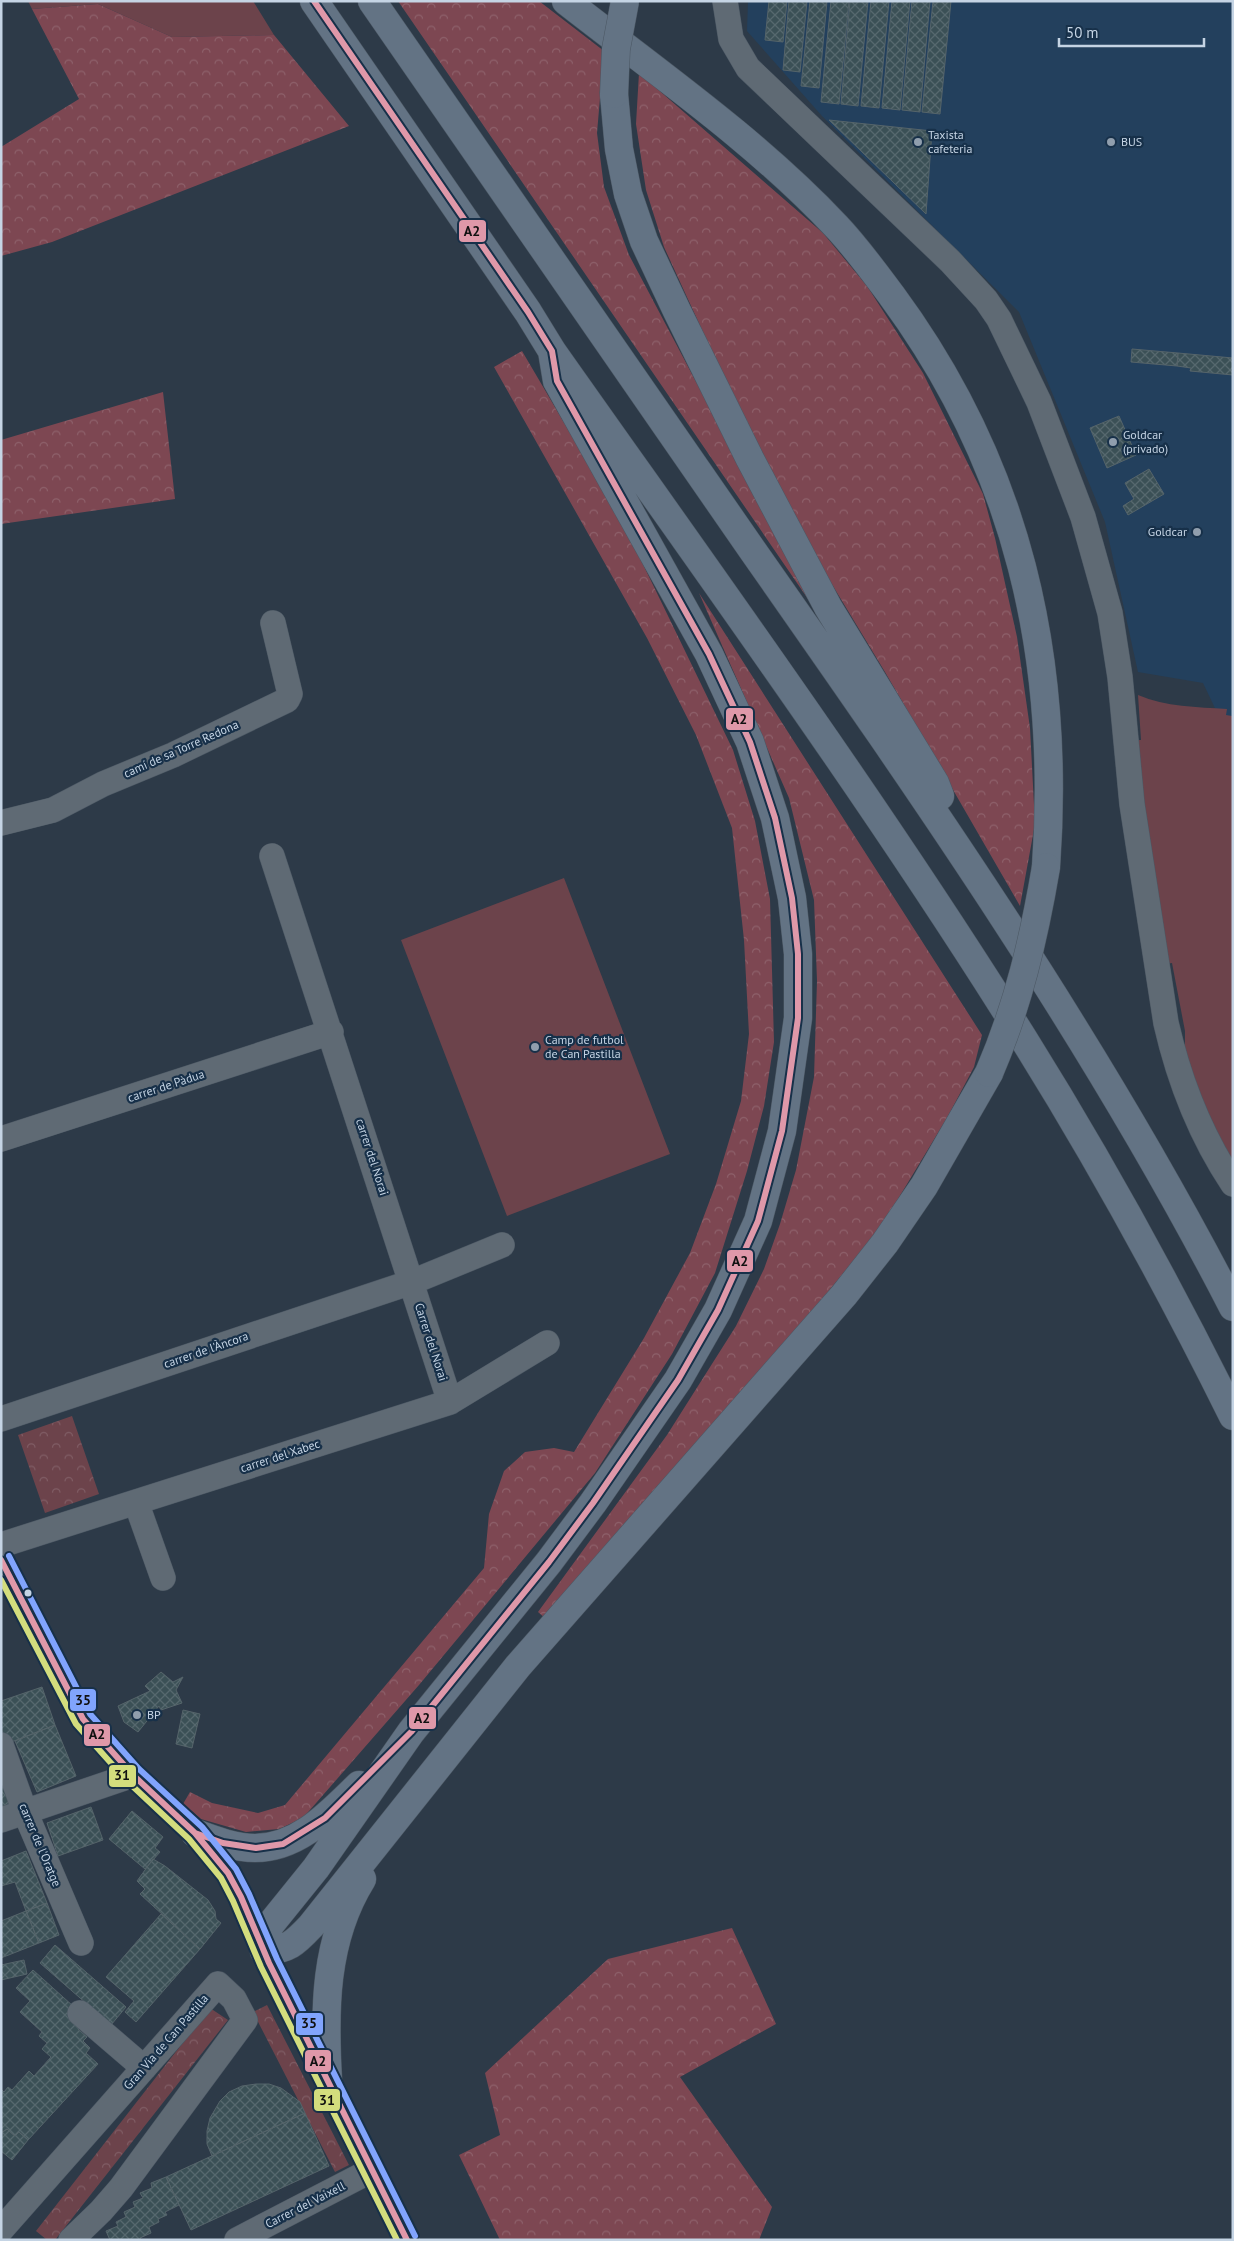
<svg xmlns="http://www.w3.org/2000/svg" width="1234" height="2241" viewBox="0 0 1234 2241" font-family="'PT Sans',sans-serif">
	<defs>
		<pattern id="forest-crowns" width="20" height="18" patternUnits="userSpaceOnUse" patternTransform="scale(1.25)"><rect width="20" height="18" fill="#7d4752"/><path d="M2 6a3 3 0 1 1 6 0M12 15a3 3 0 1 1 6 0" fill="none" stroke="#8e616b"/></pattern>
		<pattern id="park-crowns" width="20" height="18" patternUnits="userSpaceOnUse" patternTransform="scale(1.25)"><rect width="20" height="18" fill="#6c434b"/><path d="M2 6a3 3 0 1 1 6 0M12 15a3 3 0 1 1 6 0" fill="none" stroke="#805d65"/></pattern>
		<pattern id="building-cross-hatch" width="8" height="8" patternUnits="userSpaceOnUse" patternTransform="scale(1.25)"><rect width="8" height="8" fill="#3b5056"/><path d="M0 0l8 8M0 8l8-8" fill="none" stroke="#56686e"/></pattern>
	</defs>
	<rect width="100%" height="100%" fill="#2d3a48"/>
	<path fill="#23405d" d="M 748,1 L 1233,1 L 1233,746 L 1203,683 L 1138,672 L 1105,522 L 1019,312 L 822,116 L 747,31 Z"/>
	<path fill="#6c434b" d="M 28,1 L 253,1 L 274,35 L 172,37 L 98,4 L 32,9 Z
		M 1138,695 C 1166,707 1197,707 1227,709 L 1226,715 L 1232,716 L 1233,1167 L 1206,1111 L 1185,1051 L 1185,1031 L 1172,963 L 1165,964 L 1136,740 L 1141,740 Z
		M 564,878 L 670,1154 L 507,1216 L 401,940 Z"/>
	<path fill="url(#forest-crowns)" d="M 398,1 L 539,1 L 604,51 L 597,133 L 604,187 L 629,255 L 821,618 Z
		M 98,4 L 172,37 L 274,35 L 349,126 L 52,242 L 1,256 L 1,147 L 79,99 L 32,9 Z
		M 639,73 L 823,233 L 867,286 L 923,373 L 983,494 L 995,538 L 1017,637 L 1030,728 L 1035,824 L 1020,906 L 885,672 L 793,520 L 725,380 L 664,247 L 646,190 L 636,124 Z
		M 522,351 L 623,523 L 733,750 L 755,821 L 770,899 L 774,1042 L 764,1106 L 747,1171 L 715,1273 L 672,1354 L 595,1473 L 419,1685 L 303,1818 L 279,1829 L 246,1832 L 201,1819 L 183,1804 L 190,1792 L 212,1803 L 258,1813 L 285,1805 L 484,1568 L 489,1514 L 504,1471 L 525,1452 L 554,1448 L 574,1452 L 644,1338 L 690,1253 L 716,1184 L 741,1101 L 749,1034 L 744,940 L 732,828 L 696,735 L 647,638 L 494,367 Z
		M 163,392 L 175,499 L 1,524 L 1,440 Z
		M 699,593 L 982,1035 L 974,1067 L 947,1118 L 881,1227 L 797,1330 L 546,1619 L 538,1612 L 667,1435 L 736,1326 L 764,1269 L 780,1224 L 796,1170 L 814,1077 L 817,981 L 814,900 L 789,798 Z
		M 732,1928 L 776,2024 L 680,2077 L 772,2207 L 759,2240 L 500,2240 L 459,2155 L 500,2135 L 485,2073 L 608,1959 Z"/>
	<path fill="url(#park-crowns)" d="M 72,1416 L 99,1494 L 45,1513 L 18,1435 Z
		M 267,2005 L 349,2165 L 335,2172 L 253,2012 Z
		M 210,2008 L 228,2020 L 55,2240 L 47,2240 L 36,2231 Z"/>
	<path fill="url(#building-cross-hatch)" stroke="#55646a" d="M 769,1 L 787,1 L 783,42 L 765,40 Z
		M 789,1 L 807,1 L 800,72 L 783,70 Z
		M 810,1 L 827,1 L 819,88 L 801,86 Z
		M 831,1 L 849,1 L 839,104 L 821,102 Z
		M 850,1 L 868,1 L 858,106 L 841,104 Z
		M 871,1 L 889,1 L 879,108 L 861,106 Z
		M 892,1 L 910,1 L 900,110 L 882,108 Z
		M 912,1 L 930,1 L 920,112 L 902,110 Z
		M 933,1 L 951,1 L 940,114 L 922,112 Z
		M 829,120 L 932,131 L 926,214 Z
		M 1132,349 L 1178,353 L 1177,366 L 1131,362 Z
		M 1178,353 L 1233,358 L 1233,375 L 1190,371 L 1191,368 L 1177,366 Z
		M 1119,416 L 1136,455 L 1107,468 L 1090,428 Z
		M 1149,469 L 1164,494 L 1128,515 L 1123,506 L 1134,499 L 1125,483 Z
		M 161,1672 L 173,1682 L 183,1677 L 176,1690 L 182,1703 L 161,1710 L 159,1706 L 138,1732 L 124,1722 L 118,1706 L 150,1691 L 145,1686 Z
		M 42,1687 L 55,1725 L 1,1746 L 1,1701 Z
		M 183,1710 L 200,1714 L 192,1748 L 176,1744 Z
		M 55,1725 L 76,1776 L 37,1792 L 15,1741 Z
		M 1,1780 L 10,1805 L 1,1808 Z
		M 91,1807 L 103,1840 L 58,1856 L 47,1823 Z
		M 132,1811 L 163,1837 L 155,1848 L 160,1852 L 145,1869 L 109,1839 Z
		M 26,1851 L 47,1903 L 26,1911 L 15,1882 L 1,1886 L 1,1861 Z
		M 153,1859 L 165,1866 L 208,1900 L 215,1911 L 216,1919 L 221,1923 L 200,1949 L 140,1894 L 145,1889 L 137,1881 Z
		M 47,1903 L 59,1935 L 39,1943 L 26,1911 Z
		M 26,1911 L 39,1943 L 1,1958 L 1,1921 Z
		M 161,1914 L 200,1949 L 136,2022 L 125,2012 L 134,2001 L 106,1977 Z
		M 55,1945 L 126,2007 L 111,2025 L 40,1963 Z
		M 24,1960 L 27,1974 L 1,1980 L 1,1965 Z
		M 33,1970 L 73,2006 L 68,2012 L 82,2025 L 78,2029 L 87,2037 L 83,2041 L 90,2048 L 86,2053 L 98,2064 L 28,2140 L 19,2132 L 15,2136 L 7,2129 L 1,2133 L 1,2089 L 4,2092 L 8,2087 L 12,2090 L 29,2071 L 34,2076 L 51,2057 L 42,2049 L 47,2043 L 39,2036 L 42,2032 L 20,2012 L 30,2001 L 16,1988 Z
		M 256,2084 L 269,2084 L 281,2088 L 300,2102 L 305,2113 L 212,2156 L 207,2144 L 207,2131 L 210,2118 L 220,2101 L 229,2092 L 242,2086 Z
		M 305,2113 L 329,2166 L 191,2230 L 166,2177 Z
		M 7,2129 L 15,2136 L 19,2132 L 28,2140 L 12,2160 L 1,2151 L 1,2133 Z
		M 166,2177 L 179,2205 L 165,2212 L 167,2215 L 158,2219 L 159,2222 L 149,2227 L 151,2233 L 140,2238 L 141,2240 L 110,2240 L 106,2231 L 118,2226 L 116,2222 L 126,2217 L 124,2212 L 135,2207 L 133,2202 L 143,2198 L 140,2193 L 152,2188 L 151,2183 Z"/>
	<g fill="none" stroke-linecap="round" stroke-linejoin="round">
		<g stroke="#4c5864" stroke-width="26">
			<path id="minor" d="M 725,1 L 731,39 L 748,68 L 950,261 L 986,300 L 999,319 L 1039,402 L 1083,517 L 1110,613 L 1120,677 L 1132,804 L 1166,1023 C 1179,1080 1201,1136 1233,1184
				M 1,823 L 53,810 L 103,784 L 173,755 L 287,700 L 290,694 L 273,623
				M 272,856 L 450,1402
				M 1,1139 L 331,1032
				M 1,1419 L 412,1282 L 502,1245
				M 136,1502 L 163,1578
				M 1,1545 L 450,1402 L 547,1343
				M 1,1560 L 83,1719 L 133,1775 L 195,1833 L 228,1873 L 241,1897 L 269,1963 L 407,2240
				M 1,1745 L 25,1812 L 81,1943
				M 1,1820 L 133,1775
				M 80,2013 L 144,2068
				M 1,2230 L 218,1984 L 234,1999 L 245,2020 L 121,2188 L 101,2211 L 71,2240
				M 237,2240 L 372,2170"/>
		</g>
		<g stroke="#4c5864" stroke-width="29">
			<path id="highway" d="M 314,1 L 528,312 L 552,351 C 712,578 876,803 1023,1038 C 1100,1161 1169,1287 1233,1416
				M 372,1 C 499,184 625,368 753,551 C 924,795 1096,1041 1233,1307
				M 566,1 C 658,73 756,141 836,226 C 857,248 874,272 892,296 C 1018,467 1061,657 1046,867
				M 614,94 L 619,149 L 628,194 L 644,241 L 677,311 L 750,459 L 828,607 L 935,783 L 940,796
				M 552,351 L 557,381 L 709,654 L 750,742 L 775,818 L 792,898 L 798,954 L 798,1018 L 782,1131 L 758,1221 L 718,1310 L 678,1380 L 593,1503 L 549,1562 L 411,1732 L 316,1868 L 270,1925 L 264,1939 L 264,1951 C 288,1950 295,1943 311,1926 L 518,1666 L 844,1295 L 885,1243 L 924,1186 L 989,1073
				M 195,1833 C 214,1840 235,1848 255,1848 C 299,1848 330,1813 359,1785
				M 328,2080 C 324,2011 324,1940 362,1879"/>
		</g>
		<use href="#minor" stroke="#5f6a74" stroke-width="25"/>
		<use href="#highway" stroke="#637384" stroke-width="28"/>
		<g stroke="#4c5864" stroke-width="29" stroke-linecap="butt">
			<path id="highway-bridge" d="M 614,94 L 616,49 L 625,1
				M 989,1073 C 1018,1006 1034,938 1046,867"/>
		</g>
		<use href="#highway-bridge" stroke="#637384" stroke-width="28"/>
		<g stroke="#173049" stroke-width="10">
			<path id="bus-1" d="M 1,1560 L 83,1719 L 133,1775 L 195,1833 L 228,1873 L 241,1897 L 269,1963 L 407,2240
				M 195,1833 L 223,1843 L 256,1848 L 283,1844 L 325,1818 L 411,1732 L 549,1562 L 593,1503 L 678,1380 L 718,1310 L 758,1221 L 782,1131 L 798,1018 L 798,954 L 792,898 L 775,818 L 750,742 L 709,654 L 557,381 L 552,351 L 528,312 L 314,1"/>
		</g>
		<g stroke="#173049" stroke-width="10">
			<path id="bus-2" d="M 1,1580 L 76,1724 L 127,1781 L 189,1839 L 221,1878 L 233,1901 L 261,1967 L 397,2240"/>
		</g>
		<g stroke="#173049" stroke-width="10">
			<path id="bus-3" d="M 9,1556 L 90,1714 L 139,1769 L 202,1827 L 236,1869 L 249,1894 L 277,1959 L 415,2236"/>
		</g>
		<use href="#bus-1" stroke="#df98a9" stroke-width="6"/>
		<use href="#bus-2" stroke="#d3dd7d" stroke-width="6"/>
		<use href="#bus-3" stroke="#81a4fd" stroke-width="6"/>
	</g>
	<g fill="#909ead" stroke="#173049" stroke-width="2">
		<circle cx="918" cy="142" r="5"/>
		<circle cx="1111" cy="142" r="5"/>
		<circle cx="1113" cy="442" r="5"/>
		<circle cx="1197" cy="532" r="5"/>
		<circle cx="535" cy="1047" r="5"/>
		<circle cx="137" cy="1715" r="5"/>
	</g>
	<circle fill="#c5d4e4" stroke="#173049" stroke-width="2" cx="28" cy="1593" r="4.5"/>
	<g text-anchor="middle" stroke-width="4.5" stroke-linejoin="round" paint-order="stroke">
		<g font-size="12" fill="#c5d4e4" stroke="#173049" text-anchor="start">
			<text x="928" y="139">Taxista<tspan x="928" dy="14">cafeteria</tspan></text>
			<text x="1121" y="146">BUS</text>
			<text x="1123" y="439">Goldcar<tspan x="1123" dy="14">(privado)</tspan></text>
			<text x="1187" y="536" text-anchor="end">Goldcar</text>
			<text x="545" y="1044">Camp de futbol<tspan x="545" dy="14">de Can Pastilla</tspan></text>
			<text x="147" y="1719">BP</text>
		</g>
		<g font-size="12" fill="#c5d4e4" stroke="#173049">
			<text transform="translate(181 749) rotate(-24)" y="4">camí de sa Torre Redona</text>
			<text transform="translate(166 1086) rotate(-18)" y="4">carrer de Pàdua</text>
			<text transform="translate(372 1157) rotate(72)" y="4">carrer del Norai</text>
			<text transform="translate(431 1342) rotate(72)" y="4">Carrer del Norai</text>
			<text transform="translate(206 1350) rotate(-19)" y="4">carrer de l'Àncora</text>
			<text transform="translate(280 1456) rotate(-18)" y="4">carrer del Xabec</text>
			<text transform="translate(40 1845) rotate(67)" y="4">carrer de l'Oratge</text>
			<text transform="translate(166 2042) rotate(-49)" y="4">Gran Via de Can Pastilla</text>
			<text transform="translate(305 2205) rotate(-27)" y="4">Carrer del Vaixell</text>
		</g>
	</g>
	<g stroke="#173049" stroke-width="2">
		<rect x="458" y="219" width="29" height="24" rx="5" fill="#df98a9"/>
		<rect x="725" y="707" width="29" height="24" rx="5" fill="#df98a9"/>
		<rect x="726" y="1249" width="28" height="24" rx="5" fill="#df98a9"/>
		<rect x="69" y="1688" width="28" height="24" rx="5" fill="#81a4fd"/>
		<rect x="408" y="1706" width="29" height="24" rx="5" fill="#df98a9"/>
		<rect x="83" y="1723" width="28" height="24" rx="5" fill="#df98a9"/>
		<rect x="108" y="1764" width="29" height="24" rx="5" fill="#d3dd7d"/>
		<rect x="295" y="2012" width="29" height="24" rx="5" fill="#81a4fd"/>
		<rect x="304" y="2049" width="28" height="24" rx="5" fill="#df98a9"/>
		<rect x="313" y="2088" width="28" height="24" rx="5" fill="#d3dd7d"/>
	</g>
	<g font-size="14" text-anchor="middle" font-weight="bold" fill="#111">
		<text x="472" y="236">A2</text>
		<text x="739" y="724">A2</text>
		<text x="740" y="1266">A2</text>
		<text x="83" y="1705">35</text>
		<text x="422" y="1723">A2</text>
		<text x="97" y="1739">A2</text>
		<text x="122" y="1780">31</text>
		<text x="309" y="2028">35</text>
		<text x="318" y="2066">A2</text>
		<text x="327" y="2105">31</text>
	</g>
	<rect width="1234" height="2241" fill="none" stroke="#c5d4e4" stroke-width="5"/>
	<path d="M1059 38v8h145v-8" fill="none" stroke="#c5d4e4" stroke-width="2.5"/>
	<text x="1066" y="38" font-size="15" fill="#c5d4e4" stroke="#173049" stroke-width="4" paint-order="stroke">50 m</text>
</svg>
